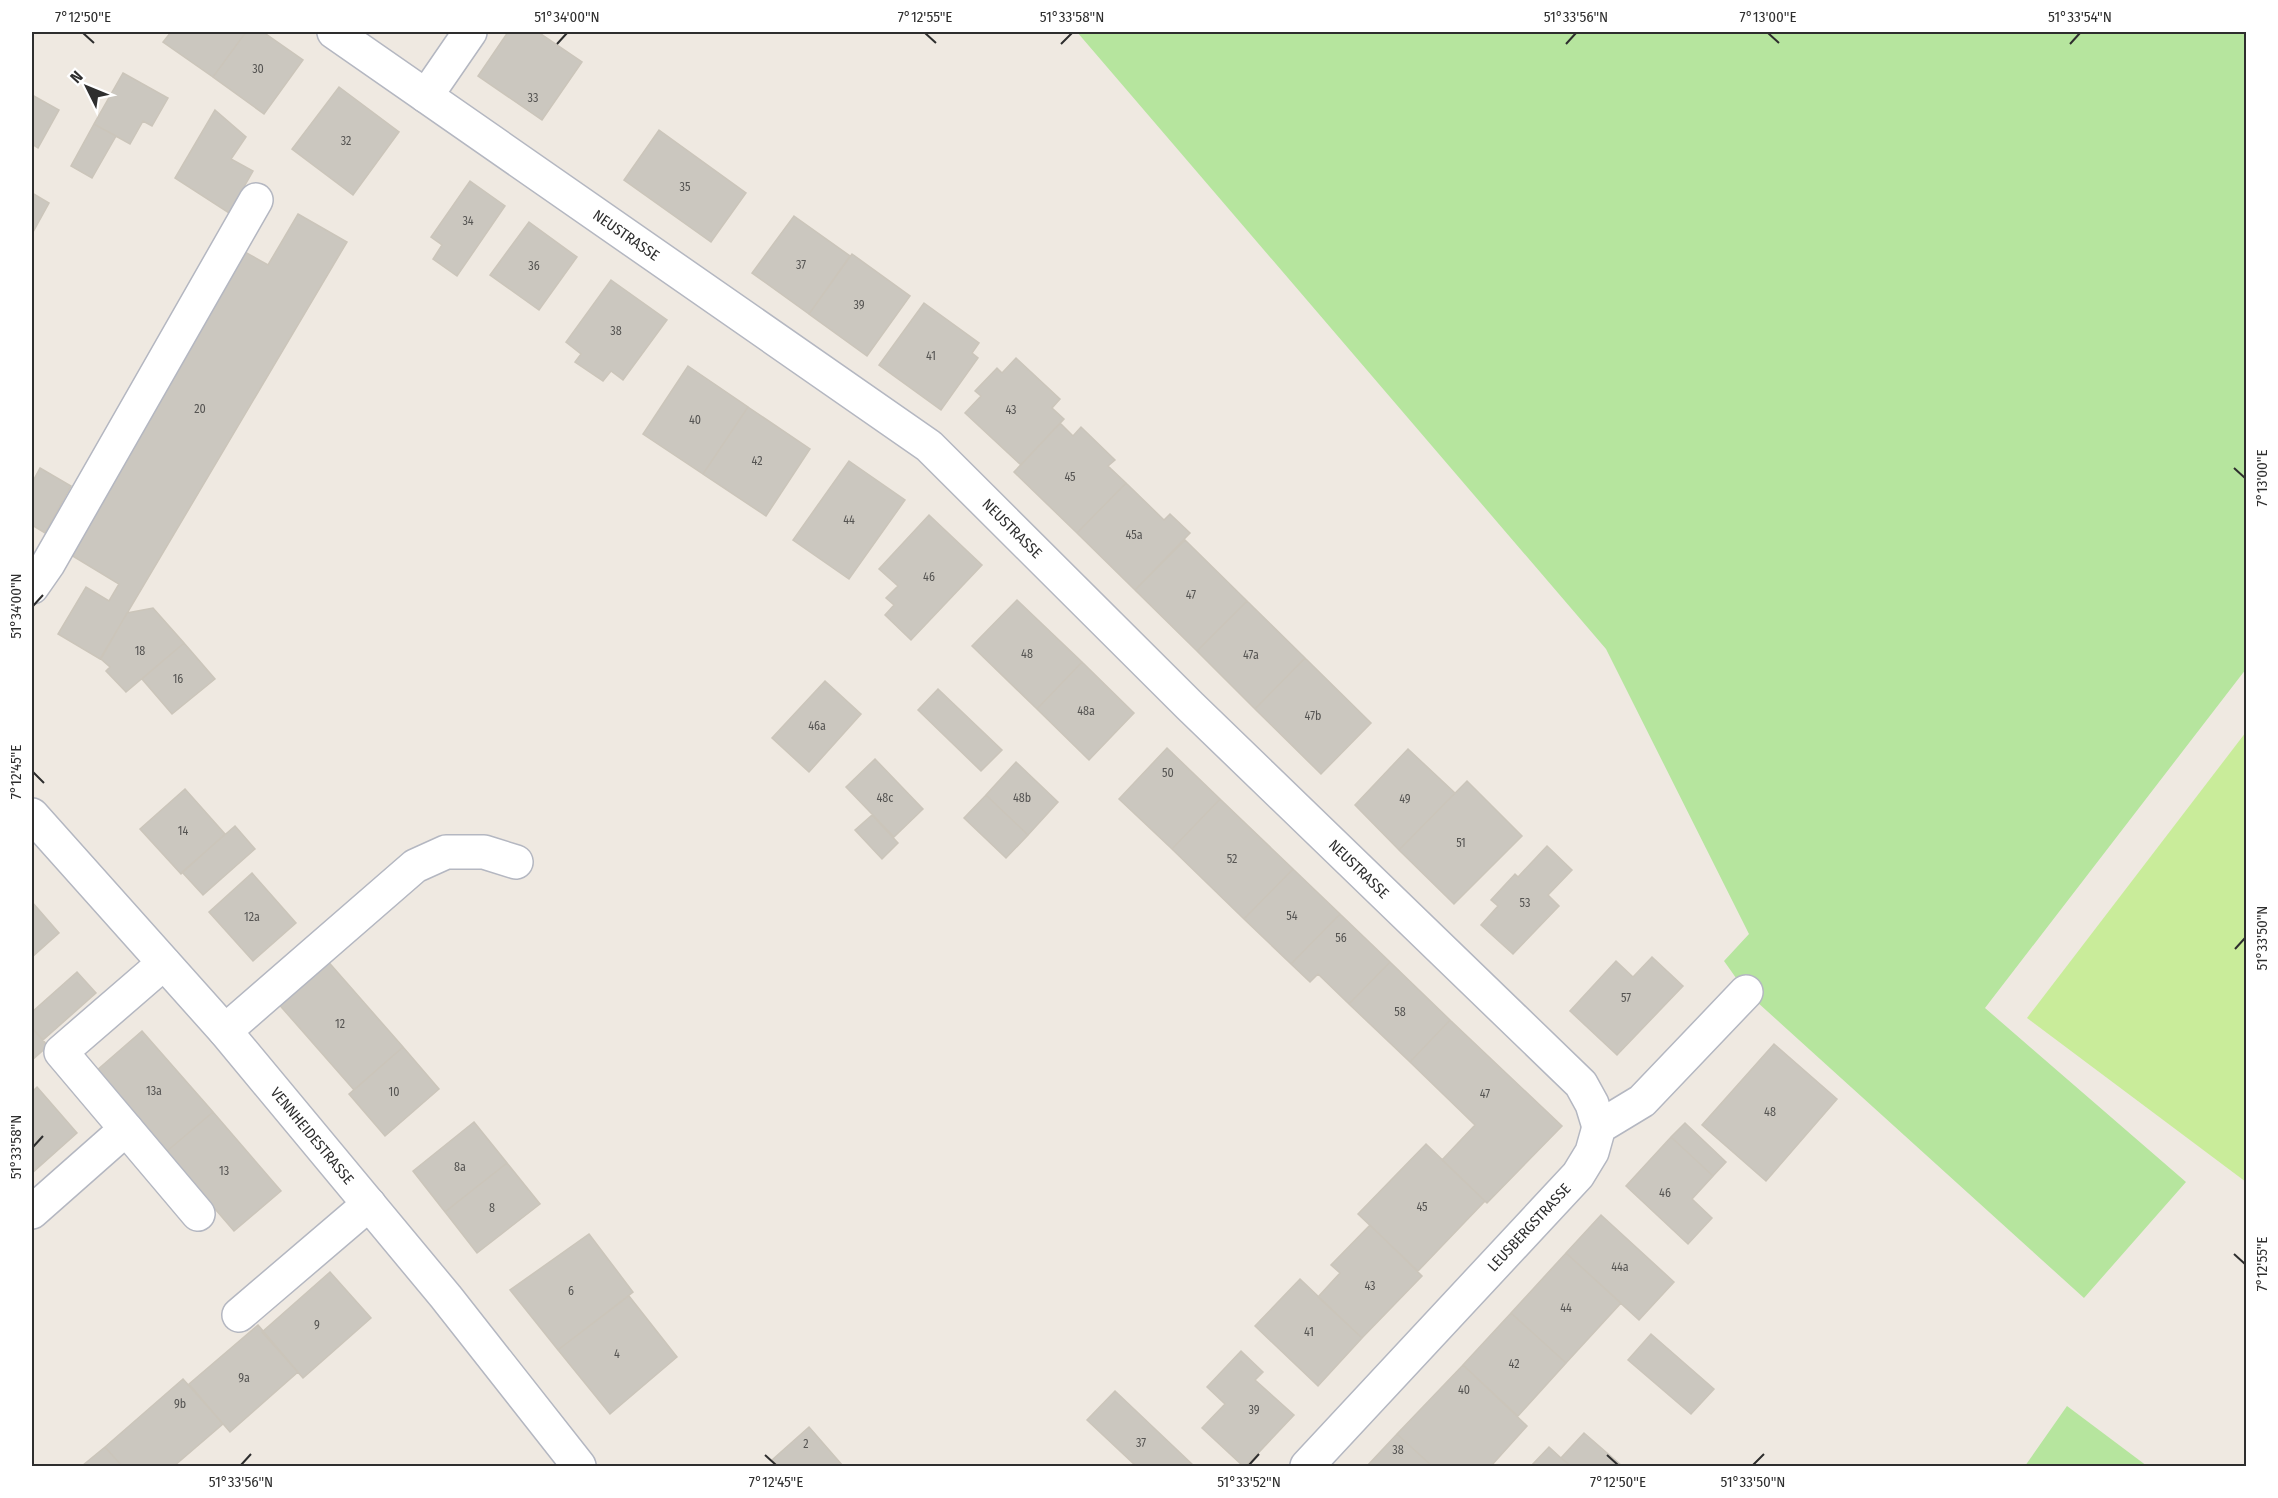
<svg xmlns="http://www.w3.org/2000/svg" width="2278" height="1498" viewBox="0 0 2278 1498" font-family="'Fira Sans Condensed',sans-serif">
	<rect width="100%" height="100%" fill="#efe9e1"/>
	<path fill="#b6e59e" d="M 1077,32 L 2246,32 L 2246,669 L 1985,1008 L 2186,1182 L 2084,1298 L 1746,992 L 1724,961 L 1749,934 L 1606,649 Z
		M 2067,1406 L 2147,1466 L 2025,1466 Z"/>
	<path fill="#c9ec9a" d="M 2246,732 L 2246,1182 L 2027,1018 Z"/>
	<path fill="#cbc7bf" stroke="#cbc5ba" stroke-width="1.5" d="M 171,32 L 246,32 L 213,77 L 163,42 Z
		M 246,32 L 263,32 L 303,60 L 264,114 L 213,77 Z
		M 508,32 L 538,32 L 582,62 L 542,120 L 478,76 Z
		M 123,73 L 168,98 L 152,126 L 143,121 L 130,144 L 94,124 Z
		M 339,87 L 399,132 L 353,195 L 292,149 Z
		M 32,95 L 59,110 L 38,148 L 32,144 Z
		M 215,110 L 246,137 L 231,159 L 253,171 L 229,213 L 175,178 Z
		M 94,124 L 116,136 L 92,178 L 71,166 Z
		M 659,130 L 746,193 L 711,242 L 624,180 Z
		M 470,181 L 505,206 L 457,276 L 433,259 L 442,245 L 431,237 Z
		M 32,193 L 49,203 L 32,234 Z
		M 298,214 L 347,242 L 100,659 L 58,634 L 86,587 L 109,601 L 119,584 L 66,552 L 245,252 L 268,265 Z
		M 794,216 L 850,256 L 809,314 L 752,273 Z
		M 529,222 L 577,257 L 539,310 L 490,275 Z
		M 852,254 L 910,296 L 867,356 L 809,314 Z
		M 611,280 L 667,320 L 623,380 L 611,371 L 603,381 L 575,362 L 581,354 L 566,342 Z
		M 924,303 L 979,343 L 972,353 L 978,358 L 941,410 L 879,365 Z
		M 1016,358 L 1060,399 L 1052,408 L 1064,419 L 1021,465 L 965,413 L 981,396 L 975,391 L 997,368 L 1002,373 Z
		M 688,366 L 748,407 L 703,474 L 643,434 Z
		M 748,407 L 810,449 L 766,516 L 703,474 Z
		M 1060,423 L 1073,436 L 1081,427 L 1115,460 L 1108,466 L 1126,483 L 1077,533 L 1014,472 Z
		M 849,461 L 905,500 L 849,579 L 793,540 Z
		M 40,468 L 71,486 L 45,533 L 32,525 L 32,483 Z
		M 1126,483 L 1164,520 L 1170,514 L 1190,533 L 1135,590 L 1077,533 Z
		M 929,515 L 982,565 L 911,640 L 885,615 L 894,605 L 886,598 L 898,586 L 879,569 Z
		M 1185,540 L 1247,601 L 1197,651 L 1135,590 Z
		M 1017,600 L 1082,662 L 1037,709 L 972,646 Z
		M 1247,601 L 1305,658 L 1255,709 L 1197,651 Z
		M 153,608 L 184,643 L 126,692 L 106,671 L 110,667 L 101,659 L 127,613 Z
		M 184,643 L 215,679 L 172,714 L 142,679 Z
		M 1305,658 L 1371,723 L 1321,774 L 1255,709 Z
		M 1082,662 L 1134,713 L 1089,760 L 1037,709 Z
		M 825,681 L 861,714 L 809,772 L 772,738 Z
		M 938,689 L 1002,750 L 981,771 L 918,710 Z
		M 1167,748 L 1220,799 L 1172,849 L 1119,799 Z
		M 1408,749 L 1455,793 L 1399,850 L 1355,805 Z
		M 875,759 L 923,809 L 894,837 L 846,787 Z
		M 1016,762 L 1058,802 L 1028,835 L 986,795 Z
		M 1467,781 L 1522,836 L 1454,904 L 1399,850 Z
		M 185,789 L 225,834 L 181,874 L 140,829 Z
		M 986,795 L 1028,835 L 1006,858 L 964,818 Z
		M 1220,799 L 1293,869 L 1244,919 L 1172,849 Z
		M 872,815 L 898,843 L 882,859 L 855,830 Z
		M 235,826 L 255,849 L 203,895 L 182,872 Z
		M 1547,846 L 1572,870 L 1548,895 L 1559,906 L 1513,954 L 1481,925 L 1498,906 L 1491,900 L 1515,874 L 1518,877 Z
		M 1293,869 L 1340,914 L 1291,964 L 1244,919 Z
		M 252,873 L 296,923 L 253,961 L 209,912 Z
		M 32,902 L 59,933 L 32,957 Z
		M 1340,914 L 1390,962 L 1349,1004 L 1318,974 L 1310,982 L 1291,964 Z
		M 1652,957 L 1683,986 L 1617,1055 L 1570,1011 L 1616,961 L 1633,977 Z
		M 325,958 L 403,1047 L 354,1090 L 276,1001 Z
		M 1390,962 L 1450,1020 L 1410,1062 L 1349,1004 Z
		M 77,972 L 96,993 L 43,1040 L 32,1028 L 32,1012 Z
		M 1450,1020 L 1562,1126 L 1487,1203 L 1442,1160 L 1475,1125 L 1410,1062 Z
		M 32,1028 L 48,1046 L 32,1060 Z
		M 142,1031 L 213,1112 L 166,1152 L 96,1071 Z
		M 1774,1044 L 1837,1099 L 1766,1181 L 1702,1125 Z
		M 403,1047 L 439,1089 L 385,1136 L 349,1094 Z
		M 37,1087 L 77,1133 L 32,1173 L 32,1092 Z
		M 213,1112 L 281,1191 L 234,1231 L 166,1152 Z
		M 474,1122 L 507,1163 L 445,1212 L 413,1171 Z
		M 1685,1123 L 1726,1162 L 1713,1176 L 1671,1137 Z
		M 1671,1137 L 1713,1176 L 1692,1199 L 1712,1218 L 1688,1244 L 1626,1186 Z
		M 1426,1144 L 1485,1201 L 1418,1271 L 1358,1214 Z
		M 507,1163 L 540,1204 L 477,1253 L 445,1212 Z
		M 1601,1215 L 1674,1282 L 1639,1320 L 1566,1253 Z
		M 1370,1225 L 1422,1276 L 1362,1338 L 1318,1297 L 1340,1273 L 1331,1265 Z
		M 589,1234 L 633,1292 L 558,1350 L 510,1290 Z
		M 1566,1253 L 1621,1303 L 1566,1363 L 1511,1313 Z
		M 330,1272 L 371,1318 L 303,1378 L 262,1332 Z
		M 1300,1279 L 1362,1338 L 1318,1386 L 1255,1326 Z
		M 629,1296 L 677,1357 L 610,1414 L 558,1350 Z
		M 1511,1313 L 1566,1363 L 1518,1416 L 1463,1365 Z
		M 258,1325 L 298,1372 L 230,1432 L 189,1384 Z
		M 1651,1334 L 1714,1389 L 1691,1414 L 1628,1360 Z
		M 1241,1351 L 1263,1372 L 1255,1380 L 1294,1415 L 1246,1466 L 1243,1466 L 1202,1428 L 1225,1404 L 1207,1387 Z
		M 1463,1365 L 1527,1426 L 1491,1466 L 1432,1466 L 1397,1434 Z
		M 183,1379 L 223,1424 L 174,1466 L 122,1466 L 105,1447 Z
		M 1115,1391 L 1194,1466 L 1136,1466 L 1087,1420 Z
		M 809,1427 L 843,1466 L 778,1466 L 772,1460 Z
		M 1584,1433 L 1622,1466 L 1571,1466 L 1561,1458 Z
		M 1397,1434 L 1432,1466 L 1367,1466 Z
		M 105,1447 L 122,1466 L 82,1466 Z
		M 1549,1447 L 1561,1458 L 1571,1466 L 1531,1466 Z"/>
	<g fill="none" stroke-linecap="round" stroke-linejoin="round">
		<g stroke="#b4b7c1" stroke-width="36">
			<g id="minor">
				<path id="s1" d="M 334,32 L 929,446 L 1190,706 L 1581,1084 L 1592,1104 L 1599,1127"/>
				<path d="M 426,96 L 470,32"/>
				<path d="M 32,587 L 48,564 L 256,200"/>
				<path id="s2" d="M 32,815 L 225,1031 L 446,1297 L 579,1466"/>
				<path d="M 164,963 L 61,1052 L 198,1214"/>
				<path d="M 225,1031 L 415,866 L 446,852 L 484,852 L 516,862"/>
				<path d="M 32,1212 L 126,1129"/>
				<path d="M 239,1315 L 369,1204"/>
				<path id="s3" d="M 1307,1466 L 1578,1175 L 1592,1152 L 1599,1127 L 1642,1101 L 1746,992"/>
			</g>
		</g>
		<use href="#minor" stroke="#fff" stroke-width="33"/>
	</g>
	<path fill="none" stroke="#2e2e2e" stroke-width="2" d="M 83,33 L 94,43M 925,33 L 936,43M 1768,33 L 1779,43M 557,44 L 567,33M 1061,44 L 1072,33M 1566,44 L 1576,33M 2070,44 L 2080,33M 2234,468 L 2245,478M 33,606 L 43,595M 33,772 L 44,783M 2235,949 L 2245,938M 33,1147 L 43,1136M 2234,1254 L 2245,1264M 765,1455 L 776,1465M 1607,1455 L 1618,1465M 241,1465 L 251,1454M 1249,1465 L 1259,1454M 1753,1465 L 1764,1454"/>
	<g text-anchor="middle" stroke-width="6" stroke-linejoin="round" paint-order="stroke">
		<g font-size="12" fill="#555452">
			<text x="258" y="73">30</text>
			<text x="533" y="102">33</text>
			<text x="346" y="145">32</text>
			<text x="685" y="191">35</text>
			<text x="468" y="225">34</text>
			<text x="801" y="269">37</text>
			<text x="534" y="270">36</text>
			<text x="859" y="309">39</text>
			<text x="616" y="335">38</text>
			<text x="931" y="360">41</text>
			<text x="200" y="413">20</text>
			<text x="1011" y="414">43</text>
			<text x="695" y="424">40</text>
			<text x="757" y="465">42</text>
			<text x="1070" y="481">45</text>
			<text x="849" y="524">44</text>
			<text x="1134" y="539">45a</text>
			<text x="929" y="581">46</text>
			<text x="1191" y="599">47</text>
			<text x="140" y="655">18</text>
			<text x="1027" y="658">48</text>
			<text x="1251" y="659">47a</text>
			<text x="178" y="683">16</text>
			<text x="1086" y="715">48a</text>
			<text x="1313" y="720">47b</text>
			<text x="817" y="730">46a</text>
			<text x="1168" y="777">50</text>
			<text x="885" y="802">48c</text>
			<text x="1022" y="802">48b</text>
			<text x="1405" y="803">49</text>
			<text x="183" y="835">14</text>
			<text x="1461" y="847">51</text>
			<text x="1232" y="863">52</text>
			<text x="1525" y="907">53</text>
			<text x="1292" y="920">54</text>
			<text x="252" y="921">12a</text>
			<text x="1341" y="942">56</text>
			<text x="1626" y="1002">57</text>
			<text x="1400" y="1016">58</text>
			<text x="340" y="1028">12</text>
			<text x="154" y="1095">13a</text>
			<text x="394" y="1096">10</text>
			<text x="1485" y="1098">47</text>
			<text x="1770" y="1116">48</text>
			<text x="460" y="1171">8a</text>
			<text x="224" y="1175">13</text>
			<text x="1665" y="1197">46</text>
			<text x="1422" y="1211">45</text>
			<text x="492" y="1212">8</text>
			<text x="1620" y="1271">44a</text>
			<text x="1370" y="1290">43</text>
			<text x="571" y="1295">6</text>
			<text x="1566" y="1312">44</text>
			<text x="317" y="1329">9</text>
			<text x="1309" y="1336">41</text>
			<text x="617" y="1358">4</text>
			<text x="1514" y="1368">42</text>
			<text x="244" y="1382">9a</text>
			<text x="1464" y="1394">40</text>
			<text x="180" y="1408">9b</text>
			<text x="1254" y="1414">39</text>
			<text x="1141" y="1447">37</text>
			<text x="806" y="1448">2</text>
			<text x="1398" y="1454">38</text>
		</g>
		<g font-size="15" fill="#2e2e2e" stroke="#fff">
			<text dy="5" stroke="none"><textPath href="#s1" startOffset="356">NEUSTRASSE</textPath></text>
			<text dy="5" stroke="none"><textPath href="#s1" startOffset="842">NEUSTRASSE</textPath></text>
			<text dy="5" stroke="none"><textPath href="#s1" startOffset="1328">NEUSTRASSE</textPath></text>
			<text dy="5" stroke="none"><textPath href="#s2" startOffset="426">VENNHEIDESTRASSE</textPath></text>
			<text dy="5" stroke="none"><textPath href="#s3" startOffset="326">LEUSBERGSTRASSE</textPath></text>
		</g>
	</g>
	<rect width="2278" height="1498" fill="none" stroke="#ffffff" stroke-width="66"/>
	<g transform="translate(87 87) rotate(313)" stroke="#ffffff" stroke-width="4.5" paint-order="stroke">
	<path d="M0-4.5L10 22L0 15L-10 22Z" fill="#2e2e2e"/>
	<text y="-9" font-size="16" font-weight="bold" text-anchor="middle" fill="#2e2e2e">N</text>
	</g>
	<rect x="33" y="33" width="2212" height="1432" fill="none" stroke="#2e2e2e" stroke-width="2"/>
	<g font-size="15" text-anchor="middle" fill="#2e2e2e">
		<text x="83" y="22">7°12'50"E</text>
		<text x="567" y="22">51°34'00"N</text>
		<text x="925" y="22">7°12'55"E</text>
		<text x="1072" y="22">51°33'58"N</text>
		<text x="1576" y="22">51°33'56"N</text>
		<text x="1768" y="22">7°13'00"E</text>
		<text x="2080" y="22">51°33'54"N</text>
		<text transform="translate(2262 478) rotate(-90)" y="5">7°13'00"E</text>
		<text transform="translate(16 606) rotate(-90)" y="5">51°34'00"N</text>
		<text transform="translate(16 772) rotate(-90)" y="5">7°12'45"E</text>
		<text transform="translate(2262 938) rotate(-90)" y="5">51°33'50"N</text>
		<text transform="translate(16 1147) rotate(-90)" y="5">51°33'58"N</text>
		<text transform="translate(2262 1264) rotate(-90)" y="5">7°12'55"E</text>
		<text x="241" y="1487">51°33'56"N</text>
		<text x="776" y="1487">7°12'45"E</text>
		<text x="1249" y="1487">51°33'52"N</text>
		<text x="1618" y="1487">7°12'50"E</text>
		<text x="1753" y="1487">51°33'50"N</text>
	</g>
</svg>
